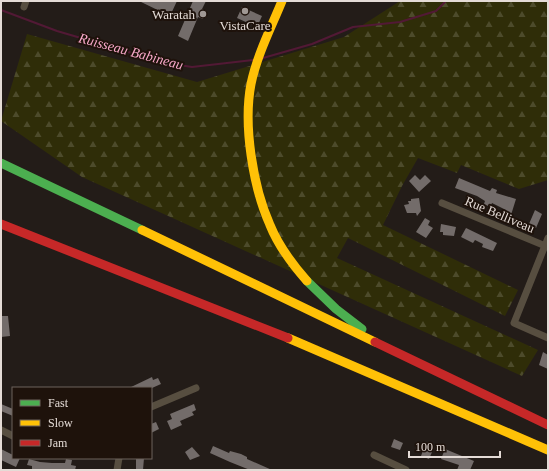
<svg xmlns="http://www.w3.org/2000/svg" width="549" height="471" viewBox="0 0 549 471" font-family="Georgia,serif">
	<defs>
		<pattern id="forest-firs" width="22" height="20" patternUnits="userSpaceOnUse"><rect width="22" height="20" fill="#2f2d08"/><path d="M5 1l3.5 6h-7zM16 11l3.5 6h-7z" fill="#4d4b2b"/></pattern>
	</defs>
	<rect width="100%" height="100%" fill="#231c18"/>
	<path fill="url(#forest-firs)" d="M 400,1 L 548,1 L 548,180 L 519,189 L 461,165 L 457,173 L 418,158 L 402,186 L 383,225 L 518,290 L 505,316 L 348,238 L 337,258 L 538,350 L 522,376 L 82,177 L 1,121 L 27,34 L 197,82 L 344,37 Z"/>
	<g fill="none" stroke-linecap="round" stroke-linejoin="round">
		<path stroke="#521935" stroke-width="2" d="M 1,10 L 57,31 L 166,63 L 192,67 L 253,60
			M 263,58 L 312,44 L 353,27 L 400,22 L 436,11 L 446,1"/>
	</g>
	<path fill="#736c6a" d="M 139,1 L 177,1 L 170,16 Z
		M 193,1 L 206,1 L 202,9 L 206,11 L 203,19 L 198,17 L 188,41 L 178,36 Z
		M 242,7 L 262,16 L 257,27 L 237,18 Z
		M 415,175 L 420,180 L 425,175 L 431,181 L 419,192 L 409,181 Z
		M 459,178 L 490,191 L 492,188 L 497,190 L 496,193 L 516,199 L 511,215 L 505,212 L 506,210 L 492,203 L 490,207 L 484,204 L 485,201 L 477,196 L 455,188 Z
		M 419,198 L 421,211 L 417,216 L 416,213 L 407,213 L 404,205 L 409,204 L 408,201 L 411,201 L 411,199 Z
		M 535,210 L 542,214 L 536,228 L 529,224 Z
		M 425,218 L 430,221 L 428,225 L 433,228 L 426,238 L 416,232 Z
		M 441,224 L 456,227 L 454,236 L 443,235 L 443,232 L 440,232 Z
		M 466,228 L 497,243 L 493,251 L 482,247 L 483,244 L 475,240 L 473,243 L 461,237 Z
		M 1,316 L 8,316 L 10,336 L 1,337 Z
		M 543,352 L 548,355 L 548,369 L 539,365 Z
		M 152,377 L 153,380 L 158,378 L 161,384 L 152,388 L 129,388 Z
		M 1,404 L 13,409 L 13,416 L 1,411 Z
		M 194,404 L 196,410 L 192,412 L 194,415 L 180,421 L 182,425 L 171,430 L 167,421 L 172,419 L 170,414 Z
		M 156,422 L 159,429 L 151,433 L 151,424 Z
		M 394,439 L 403,443 L 400,450 L 391,447 Z
		M 213,446 L 229,453 L 230,451 L 241,454 L 247,457 L 247,459 L 272,470 L 250,470 L 230,462 L 210,453 Z
		M 192,447 L 200,456 L 190,460 L 185,452 Z
		M 424,448 L 432,452 L 429,459 L 421,456 Z
		M 1,449 L 13,455 L 13,458 L 20,458 L 16,467 L 1,460 Z
		M 445,449 L 474,461 L 470,470 L 457,470 L 459,465 L 441,459 Z
		M 136,458 L 144,458 L 143,470 L 136,470 Z
		M 29,459 L 40,462 L 52,463 L 65,463 L 66,459 L 72,460 L 71,465 L 76,466 L 75,470 L 32,469 L 32,466 L 27,465 Z"/>
	<g fill="none" stroke-linecap="round" stroke-linejoin="round">
		<path stroke="#574e40" stroke-width="7" d="M 24,7 L 26,1
			M 442,203 L 548,247
			M 548,238 L 514,323 L 548,338
			M 151,407 L 196,388
			M 1,430 L 13,436
			M 374,455 L 406,470
			M 117,470 L 119,458"/>
		<path stroke="#4caf50" stroke-width="9" d="M 1,163 L 142,230
			M 307,281 L 336,309 L 362,329"/>
		<path stroke="#ffc107" stroke-width="9" d="M 282,1 C 271,28 257,55 251,84 C 243,125 253,187 270,225 C 278,245 292,264 307,281
			M 142,230 L 375,342
			M 288,338 L 548,450"/>
		<path stroke="#c62828" stroke-width="9" d="M 1,224 L 288,338
			M 375,342 L 548,425"/>
	</g>
	<g fill="#a09894" stroke="#1e120b" stroke-width="1.5">
		<circle cx="245" cy="11" r="4"/>
		<circle cx="203" cy="14" r="4"/>
	</g>
	<g text-anchor="middle" stroke-width="4" stroke-linejoin="round" paint-order="stroke">
		<g font-size="13" fill="#e4dbd6" stroke="#1e120b" text-anchor="end">
			<text x="195" y="19">Waratah</text>
			<text x="245" y="30" text-anchor="middle">VistaCare</text>
		</g>
		<g font-size="13" fill="#e4dbd6" stroke="#1e120b">
			<text transform="translate(500 214) rotate(23)" y="5">Rue Belliveau</text>
		</g>
		<g font-size="14" font-style="italic" fill="#f9a9ca" stroke="#1e120b">
			<text transform="translate(131 51) rotate(15)" y="5">Ruisseau Babineau</text>
		</g>
	</g>
	<rect width="549" height="471" fill="none" stroke="#e4dbd6" stroke-width="4"/>
	<rect x="12" y="387" width="140" height="72" fill="#1e120b" stroke="#6d625c"/>
	<rect x="20" y="400" width="20" height="6" fill="#4caf50" stroke="#6d625c"/>
	<text x="48" y="407" font-size="12" fill="#e4dbd6">Fast</text>
	<rect x="20" y="420" width="20" height="6" fill="#ffc107" stroke="#6d625c"/>
	<text x="48" y="427" font-size="12" fill="#e4dbd6">Slow</text>
	<rect x="20" y="440" width="20" height="6" fill="#c62828" stroke="#6d625c"/>
	<text x="48" y="447" font-size="12" fill="#e4dbd6">Jam</text>
	<path d="M409 451v6h91v-6" fill="none" stroke="#e4dbd6" stroke-width="2"/>
	<text x="415" y="451" font-size="12" fill="#e4dbd6" stroke="#1e120b" stroke-width="3" paint-order="stroke">100 m</text>
</svg>
